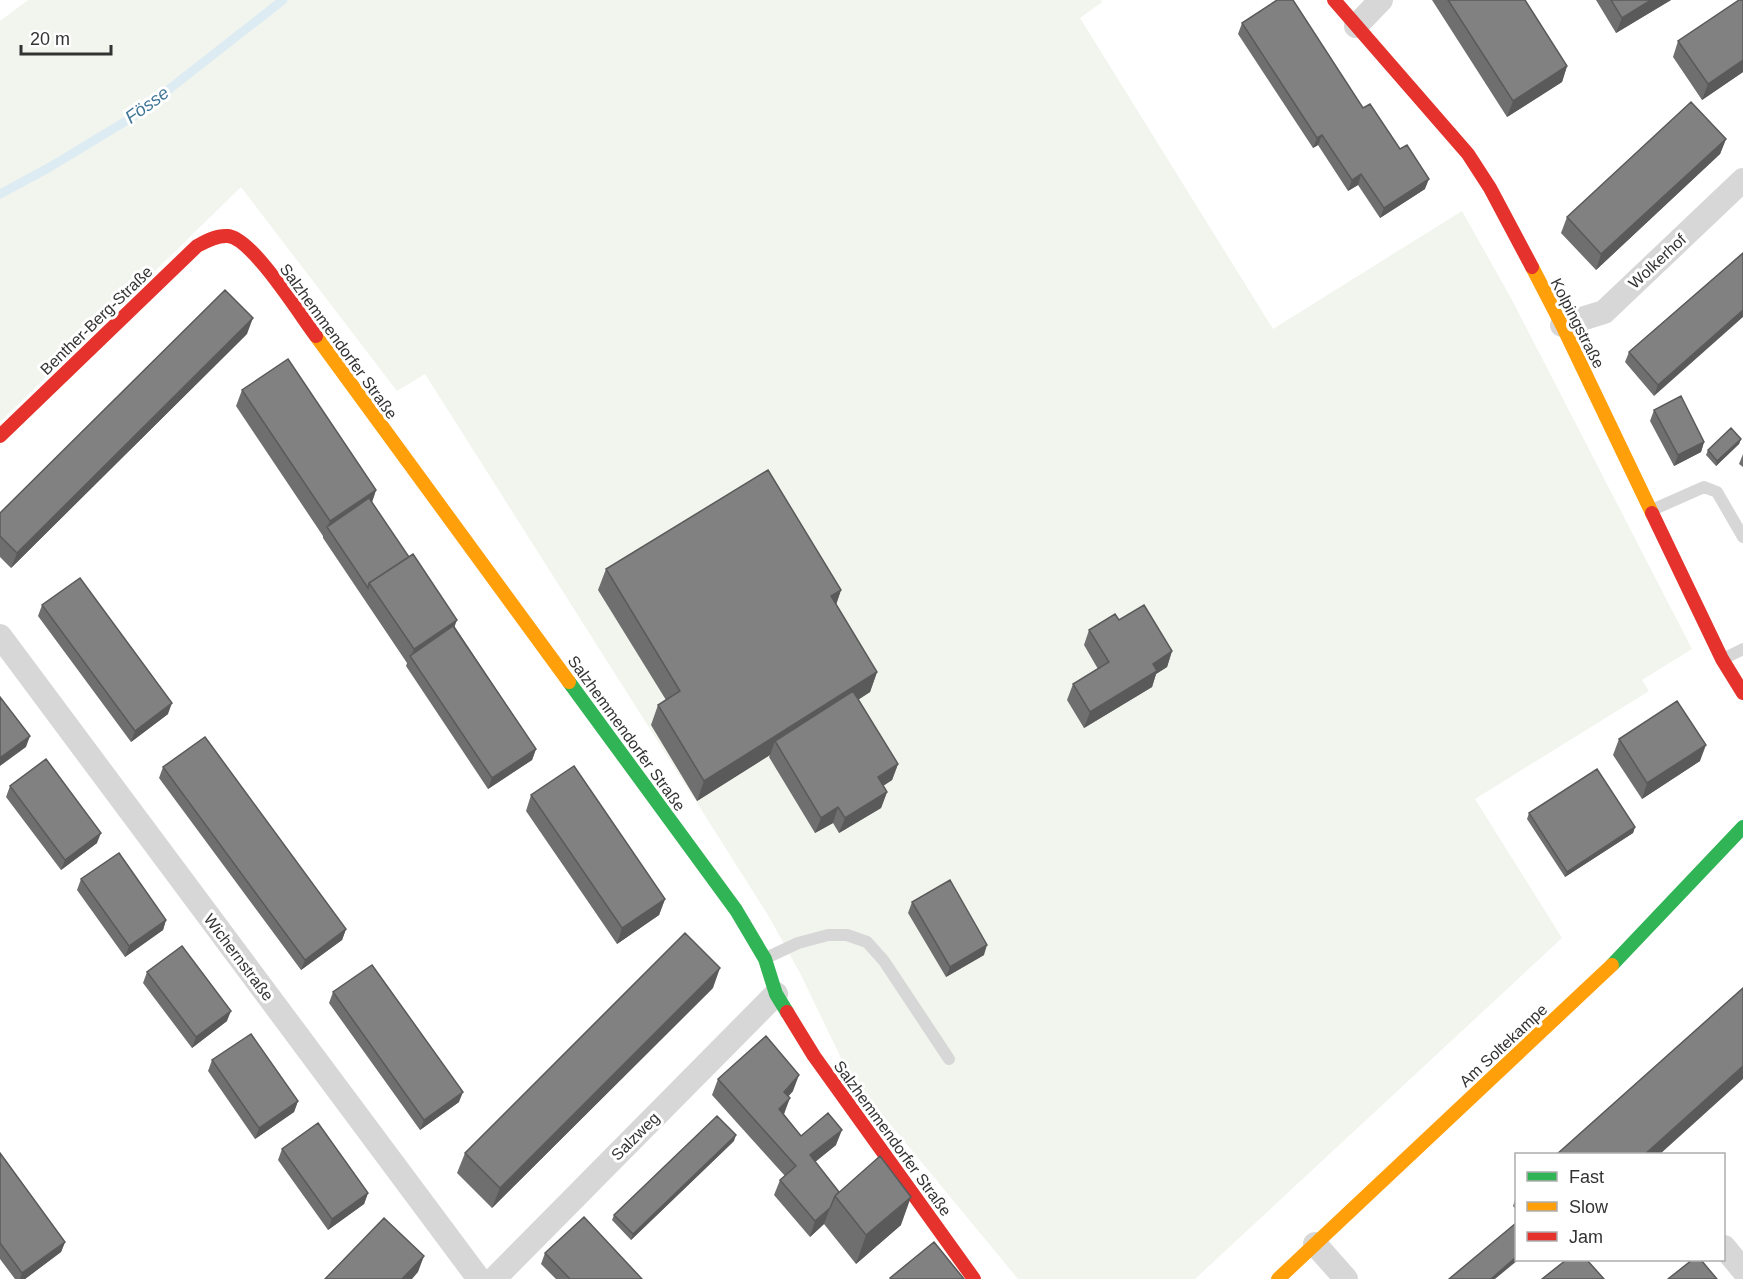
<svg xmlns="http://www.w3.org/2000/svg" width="1743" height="1279" viewBox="0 0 1743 1279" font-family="Helvetica,sans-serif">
	<rect width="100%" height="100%" fill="#fff"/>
	<path fill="#f1f5ed" d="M 28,0 L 1101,0 L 1102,2 L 1080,18 L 1273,329 L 1462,211 L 1512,300 L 1692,649 L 1642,680 L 1649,691 L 1475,799 L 1562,938 L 1195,1279 L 1018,1279 L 853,1079 L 842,1060 L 800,973 L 768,915 L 425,374 L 397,391 L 241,187 L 0,422 L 0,21 Z"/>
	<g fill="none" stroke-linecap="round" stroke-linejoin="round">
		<path stroke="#ddebf3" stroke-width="9" d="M 0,194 L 50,167 L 136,115 L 283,0"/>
		<path stroke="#d7d7d7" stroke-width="12" d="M 1652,510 L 1704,487 L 1717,492 L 1743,537
			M 1723,659 L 1743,649
			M 766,958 L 798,943 L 828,935 L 847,935 L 867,942 L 884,961 L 949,1059"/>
		<path stroke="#d7d7d7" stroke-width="24" d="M 1356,26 L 1381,0
			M 1562,325 L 1604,312 L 1743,180
			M 0,636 L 479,1279
			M 1315,1244 L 1346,1279
			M 1724,1247 L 1743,1270
			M 494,1279 L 776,994"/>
		<path stroke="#30b455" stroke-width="14" d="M 569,682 L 736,910 L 765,959 L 776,994 L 787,1012
			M 1612,965 L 1743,827"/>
		<path stroke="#ff9f0a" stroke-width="14" d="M 1532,267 L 1562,325 L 1652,513
			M 316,336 L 569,682
			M 1278,1279 L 1612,965"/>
		<path stroke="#e5322d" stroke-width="14" d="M 1334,0 L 1468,154 L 1490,188 L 1532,267
			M 0,436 L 197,246 C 206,241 217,235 228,236 C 252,238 300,315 316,336
			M 1652,513 L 1722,659 L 1743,693
			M 787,1012 L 814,1056 L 974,1279"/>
	</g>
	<path fill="#6f6f6f" d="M 1432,0 L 1525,0 L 1567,66 L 1562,82 L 1507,117 Z
		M 1596,0 L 1671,0 L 1616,33 Z
		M 1743,0 L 1743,72 L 1702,100 L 1673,57 L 1678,41 Z
		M 1242,23 L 1363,108 L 1425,189 L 1380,218 L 1358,185 L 1348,191 L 1318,145 L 1313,148 L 1238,34 Z
		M 1726,139 L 1720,154 L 1596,270 L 1561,233 L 1567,217 Z
		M 1743,253 L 1654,396 L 1625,362 L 1629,352 Z
		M 247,334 L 11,568 L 0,557 L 0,513 Z
		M 242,390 L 376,490 L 372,502 L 536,749 L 532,760 L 488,789 L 406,666 L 407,663 L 323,538 L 323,536 L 236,406 Z
		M 1654,410 L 1704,442 L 1701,452 L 1674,466 L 1650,421 Z
		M 1741,439 L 1739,444 L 1716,466 L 1706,455 L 1708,450 Z
		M 1743,454 L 1743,467 L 1739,464 Z
		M 606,569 L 841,590 L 836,605 L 877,672 L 870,692 L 858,700 L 898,764 L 892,780 L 883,786 L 887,792 L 881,808 L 839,833 L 833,823 L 815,833 L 769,757 L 770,755 L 697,801 L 651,725 L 658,705 L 666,700 L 598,590 Z
		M 42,605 L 168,714 L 131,742 L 38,616 Z
		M 1119,620 L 1172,651 L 1167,667 L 1156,674 L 1152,687 L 1084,728 L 1067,700 L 1073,684 L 1098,669 L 1084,645 L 1089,630 Z
		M 1619,739 L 1700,761 L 1642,799 L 1613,755 Z
		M 163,767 L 346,929 L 342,940 L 301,970 L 159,778 Z
		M 10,786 L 97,843 L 61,870 L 6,797 Z
		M 531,795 L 665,899 L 659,915 L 617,944 L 526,811 Z
		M 1529,813 L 1635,827 L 1633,833 L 1565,877 L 1527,819 Z
		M 81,879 L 166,920 L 163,930 L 125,957 L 77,890 Z
		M 912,902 L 984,955 L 946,977 L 908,913 Z
		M 147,972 L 227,1021 L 192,1048 L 143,983 Z
		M 713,988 L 492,1208 L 457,1173 L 465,1153 Z
		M 333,992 L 459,1102 L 420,1130 L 329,1003 Z
		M 212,1060 L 298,1101 L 294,1112 L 255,1139 L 208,1071 Z
		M 718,1079 L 793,1091 L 788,1097 L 784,1114 L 801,1136 L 836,1145 L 815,1162 L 839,1192 L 901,1225 L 856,1264 L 824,1224 L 810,1237 L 774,1195 L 780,1180 L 785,1176 L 712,1095 Z
		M 734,1141 L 631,1240 L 612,1220 L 614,1215 Z
		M 282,1149 L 368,1193 L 364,1204 L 328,1230 L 278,1160 Z
		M 0,1153 L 65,1242 L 61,1252 L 25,1279 L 15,1279 L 0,1259 Z
		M 1516,1197 L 1516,1210 L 1513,1206 Z
		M 545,1253 L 642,1279 L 556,1279 L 541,1264 Z"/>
	<path fill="#5a5a5a" d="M 1651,0 L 1671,0 L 1616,33 L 1622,18 Z
		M 1743,60 L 1743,72 L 1702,100 L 1708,84 Z
		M 1567,66 L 1562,82 L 1507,117 L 1513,101 Z
		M 1322,135 L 1318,145 L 1313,148 L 1317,138 Z
		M 1726,139 L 1720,154 L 1596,270 L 1601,254 Z
		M 1361,174 L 1358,185 L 1348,191 L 1352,180 Z
		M 1429,179 L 1425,189 L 1380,218 L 1384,208 Z
		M 1743,310 L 1743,317 L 1654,396 L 1658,385 Z
		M 253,318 L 247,334 L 11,568 L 17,553 Z
		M 1741,439 L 1739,444 L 1716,466 L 1717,461 Z
		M 1704,442 L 1701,452 L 1674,466 L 1678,455 Z
		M 376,490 L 371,505 L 327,528 L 330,521 Z
		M 841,590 L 834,610 L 831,596 Z
		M 457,620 L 451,636 L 411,657 L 414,649 Z
		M 1172,651 L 1167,667 L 1156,674 L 1152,687 L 1084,728 L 1090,712 L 1153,664 Z
		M 877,672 L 870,692 L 779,749 L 775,741 L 770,755 L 697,801 L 704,781 Z
		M 172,703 L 168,714 L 131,742 L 135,731 Z
		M 30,736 L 26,747 L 0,766 L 0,758 Z
		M 1706,745 L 1700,761 L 1642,799 L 1647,783 Z
		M 536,749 L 532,760 L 488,789 L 492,778 Z
		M 898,764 L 892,780 L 872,793 L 878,777 Z
		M 887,792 L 881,808 L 839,833 L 845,818 Z
		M 838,807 L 833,823 L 815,833 L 821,818 Z
		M 1635,827 L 1633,833 L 1565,877 L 1567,872 Z
		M 101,833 L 97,843 L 61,870 L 65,860 Z
		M 665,899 L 659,915 L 617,944 L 622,928 Z
		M 166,920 L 163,930 L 125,957 L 129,946 Z
		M 346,929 L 342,940 L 301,970 L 305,960 Z
		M 987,945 L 984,955 L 946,977 L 950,967 Z
		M 720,968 L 713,988 L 492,1208 L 500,1188 Z
		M 231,1011 L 227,1021 L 192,1048 L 196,1037 Z
		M 1743,1066 L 1743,1079 L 1659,1155 L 1644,1155 Z
		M 799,1075 L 793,1091 L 778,1107 L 784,1092 Z
		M 463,1092 L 459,1102 L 420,1130 L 424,1120 Z
		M 790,1098 L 784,1114 L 779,1109 Z
		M 298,1101 L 294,1112 L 255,1139 L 259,1128 Z
		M 842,1130 L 836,1145 L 804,1171 L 810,1155 Z
		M 736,1135 L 734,1141 L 631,1240 L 633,1234 Z
		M 368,1193 L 364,1204 L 328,1230 L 332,1219 Z
		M 911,1197 L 901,1225 L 856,1264 L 866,1235 Z
		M 830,1208 L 824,1224 L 810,1237 L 815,1221 Z
		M 65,1242 L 61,1252 L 25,1279 L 20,1279 L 22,1273 Z
		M 424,1256 L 418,1272 L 412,1279 L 402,1279 Z
		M 1516,1257 L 1516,1260 L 1518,1260 L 1495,1279 L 1491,1279 Z"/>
	<path fill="#818181" stroke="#5a5a5a" stroke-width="1.5" d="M 1277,0 L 1293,0 L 1363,108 L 1370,104 L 1400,149 L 1407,145 L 1429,179 L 1384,208 L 1361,174 L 1352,180 L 1322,135 L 1317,138 L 1242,23 Z
		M 1448,0 L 1525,0 L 1567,66 L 1513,101 Z
		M 1611,0 L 1651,0 L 1622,18 Z
		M 1739,0 L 1743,0 L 1743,60 L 1708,84 L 1678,41 Z
		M 1691,102 L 1726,139 L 1601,254 L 1567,217 Z
		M 1743,253 L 1743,310 L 1658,385 L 1629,352 Z
		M 225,290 L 253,318 L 17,553 L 0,536 L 0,513 Z
		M 288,359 L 376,490 L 330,521 L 242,390 Z
		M 1681,396 L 1704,442 L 1678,455 L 1654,410 Z
		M 1731,428 L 1741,439 L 1717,461 L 1708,450 Z
		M 768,470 L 841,590 L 831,596 L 877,672 L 704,781 L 658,705 L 680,691 L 606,569 Z
		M 369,498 L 409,557 L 369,583 L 368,588 L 327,527 Z
		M 413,554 L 457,620 L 414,649 L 369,583 Z
		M 80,578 L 172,703 L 135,731 L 42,605 Z
		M 1144,605 L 1172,651 L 1153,664 L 1157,671 L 1090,712 L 1073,684 L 1109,662 L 1089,630 L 1115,614 L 1119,620 Z
		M 453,626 L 536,749 L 492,778 L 410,656 Z
		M 853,691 L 898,764 L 878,777 L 887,792 L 845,818 L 838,807 L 821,818 L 775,741 Z
		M 0,697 L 30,736 L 0,758 Z
		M 1677,701 L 1706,745 L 1647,783 L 1619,739 Z
		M 205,737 L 346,929 L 305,960 L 163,767 Z
		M 46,759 L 101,833 L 65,860 L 10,786 Z
		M 574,766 L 665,899 L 622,928 L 531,795 Z
		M 1597,769 L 1635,827 L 1567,872 L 1529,813 Z
		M 119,853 L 166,920 L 129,946 L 81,879 Z
		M 950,880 L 987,945 L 950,967 L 912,902 Z
		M 685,933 L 720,968 L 500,1188 L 465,1153 Z
		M 182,946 L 231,1011 L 196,1037 L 147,972 Z
		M 372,965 L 463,1092 L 424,1120 L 333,992 Z
		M 1743,988 L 1743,1066 L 1644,1155 L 1556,1155 Z
		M 251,1034 L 298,1101 L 259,1128 L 212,1060 Z
		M 766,1036 L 799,1075 L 784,1092 L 790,1098 L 779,1109 L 801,1136 L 828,1113 L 842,1130 L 810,1155 L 839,1192 L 835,1196 L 830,1208 L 815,1221 L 780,1180 L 796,1166 L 718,1079 Z
		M 717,1116 L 736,1135 L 633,1234 L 614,1215 Z
		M 318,1123 L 368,1193 L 332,1219 L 282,1149 Z
		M 0,1153 L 65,1242 L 22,1273 L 0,1243 Z
		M 880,1156 L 911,1197 L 866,1235 L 835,1196 Z
		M 584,1217 L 642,1279 L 570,1279 L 545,1253 Z
		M 384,1218 L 424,1256 L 402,1279 L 325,1279 Z
		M 1516,1223 L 1516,1257 L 1491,1279 L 1449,1279 Z
		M 934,1242 L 964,1279 L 891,1279 L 890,1278 Z
		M 1566,1260 L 1587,1260 L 1604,1279 L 1542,1279 Z
		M 1692,1260 L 1701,1260 L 1717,1279 L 1668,1279 Z"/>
	<g text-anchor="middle" stroke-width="6" stroke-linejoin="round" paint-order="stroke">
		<g font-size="16" fill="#333" stroke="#fff">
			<text transform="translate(1657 261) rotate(-43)" y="6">Wolkerhof</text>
			<text transform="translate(96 320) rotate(-44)" y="6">Benther-Berg-Straße</text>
			<text transform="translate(1578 323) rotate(63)" y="6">Kolpingstraße</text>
			<text transform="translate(339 341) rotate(54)" y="6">Salzhemmendorfer Straße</text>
			<text transform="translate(627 733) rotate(54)" y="6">Salzhemmendorfer Straße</text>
			<text transform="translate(239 957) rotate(53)" y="6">Wichernstraße</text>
			<text transform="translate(1503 1045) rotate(-43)" y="6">Am Soltekampe</text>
			<text transform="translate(635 1136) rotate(-45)" y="6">Salzweg</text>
			<text transform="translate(893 1138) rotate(54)" y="6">Salzhemmendorfer Straße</text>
		</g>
		<g font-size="18" font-style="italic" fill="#3f7597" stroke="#fff">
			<text transform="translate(147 105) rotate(-36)" y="6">Fösse</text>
		</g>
	</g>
	<rect x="1515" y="1153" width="210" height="108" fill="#ffffff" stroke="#adadad" stroke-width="1.5"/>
	<rect x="1527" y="1172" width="30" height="9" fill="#30b455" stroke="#adadad" stroke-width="1.5"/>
	<text x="1569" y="1183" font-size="18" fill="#333333">Fast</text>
	<rect x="1527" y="1202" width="30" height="9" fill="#ff9f0a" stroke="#adadad" stroke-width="1.5"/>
	<text x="1569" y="1213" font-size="18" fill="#333333">Slow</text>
	<rect x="1527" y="1232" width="30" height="9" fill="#e5322d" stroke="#adadad" stroke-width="1.5"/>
	<text x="1569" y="1243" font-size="18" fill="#333333">Jam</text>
	<path d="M21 45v9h90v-9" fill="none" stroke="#333333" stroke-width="3"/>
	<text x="30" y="45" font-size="18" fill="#333333" stroke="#ffffff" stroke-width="4.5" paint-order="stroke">20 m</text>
</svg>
